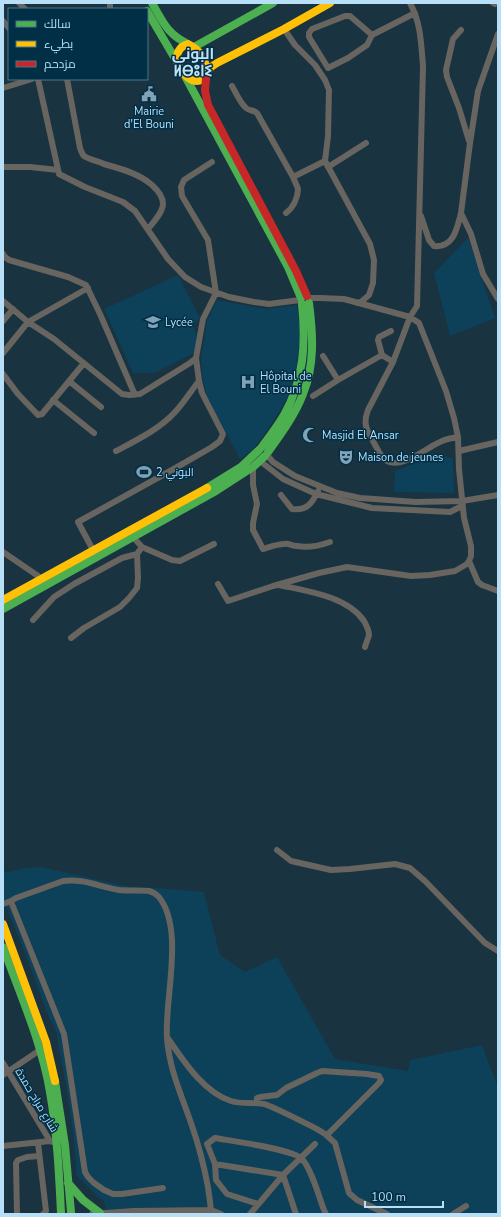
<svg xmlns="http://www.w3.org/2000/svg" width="501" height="1217" viewBox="0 0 501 1217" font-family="'Nunito Sans',Cairo,'Noto Sans Tifinagh',sans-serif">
	<rect width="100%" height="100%" fill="#193340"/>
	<path fill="#0d4059" d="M 468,238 L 495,318 L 450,336 L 434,273 Z
		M 178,275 L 200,318 L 193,326 L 196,332 L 196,345 L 194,353 L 155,373 L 133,373 L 104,309 Z
		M 217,300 L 265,309 L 297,305 L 300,332 L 299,344 L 297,364 L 291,389 L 285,402 L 278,414 L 262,438 L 252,450 L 240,459 L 206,394 L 202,375 L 201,359 L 207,321 Z
		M 431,453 L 453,458 L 454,493 L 394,492 L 395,471 L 418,462 Z
		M 41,867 L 131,887 L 143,887 L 204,892 L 220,955 L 245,972 L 277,957 L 335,1059 L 408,1071 L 410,1060 L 482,1045 L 498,1088 L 498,1214 L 107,1214 L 103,1199 L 100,1199 L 77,1176 L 73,1133 L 68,1098 L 56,1031 L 48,1015 L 25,953 L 3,899 L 3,873 L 26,868 Z"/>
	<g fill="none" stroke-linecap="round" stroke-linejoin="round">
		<path stroke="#68645f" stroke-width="6" d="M 19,3 L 25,9
			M 493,3 L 495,4
			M 110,9 L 110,3
			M 3,21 L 9,28
			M 284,29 L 295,45 L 315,65 L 325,80 L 329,90 L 328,136 L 325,161 L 370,244 L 374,260 L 373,283 L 369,295 L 361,302 L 357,303
			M 461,30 L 453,39 L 446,70 L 447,77 L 459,108 L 469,141
			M 498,34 L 478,91 L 470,143 L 461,213 L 471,234 L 483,274 L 498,299
			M 372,35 L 350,16 L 345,16 L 312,29 L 309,33 L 309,37 L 328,68 L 348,58 L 367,45 L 372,35 L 415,13
			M 38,79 L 59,174 L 85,187 L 123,202 L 135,211 L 168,259 L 185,277 L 201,287 L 229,297 L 254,302 L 269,304 L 300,300
			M 67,79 L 80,148 C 81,151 82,154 84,156 C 90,160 98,161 104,164 C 121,169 138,173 152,185 C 172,203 161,213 148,229
			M 232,86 C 236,93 240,103 246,108 C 249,111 254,110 257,113 L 293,177 L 325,161
			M 3,88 L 32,79
			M 3,167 L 30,167 L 58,170
			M 328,167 L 366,143
			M 286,213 C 293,208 298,198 298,189 C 297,185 294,180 293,177
			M 421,216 L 429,240 L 434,246 C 454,248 457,228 461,213
			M 3,254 L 5,257 L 9,260 L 68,277 L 86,285 L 100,314 L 135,395
			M 309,298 L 320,298 L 344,299 L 410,317 L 417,306 L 423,66 C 421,43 421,23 410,3
			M 3,301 L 28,322 L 54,339 L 122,394 L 129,395 L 140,394 L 190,363 L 196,358 L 203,319 L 216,293 L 208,240 L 182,196 L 181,187 L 184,180 L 212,162
			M 3,321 L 13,309
			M 3,353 L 28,322 L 88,288
			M 382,355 L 378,340 L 379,337 L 391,331
			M 323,356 L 338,380
			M 3,374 L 18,394 L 38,415 L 42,414 L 84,363
			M 69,381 L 101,407
			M 313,396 L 338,380 L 382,355 L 393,362
			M 53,400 L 94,433
			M 116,451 C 137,440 160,429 176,411 C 184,402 191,391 199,381
			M 459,451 L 498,442
			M 267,455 L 273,462 L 295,476 L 337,493 L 360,498 L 416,502 L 462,501 L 498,495
			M 260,461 L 283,479 L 316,494 L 372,508 L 450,512 L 462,506
			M 253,467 L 253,485 L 257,504 L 253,523 L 253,530 L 263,549 C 270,547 277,544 284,544 C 289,543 292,546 297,546 C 308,548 319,546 330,542
			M 281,495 L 292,509 C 306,511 312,504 318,491
			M 133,537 L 142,547 L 165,557 L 172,560 L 180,561 L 214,544
			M 93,550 L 78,522 L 172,470 L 212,447 L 220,441 L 223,434 L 202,393 L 199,381 L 196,358
			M 3,552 L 41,578
			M 469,561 L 478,582 L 482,585 L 498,591
			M 218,584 L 228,601 L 273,586 L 319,573 L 347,567 L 411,576 L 430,575 L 455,571 L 467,564 L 469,561 L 471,556 L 471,546 L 464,518 L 459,469 L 458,437 L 454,418 L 446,391 L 419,323 L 410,317 L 393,362 L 368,410 C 363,423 366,429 373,441 C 377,448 380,457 387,461 C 402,469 426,448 440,442 C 445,439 452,438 458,437
			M 279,585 C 306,591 347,596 364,621 C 366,625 369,630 369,635 C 368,639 366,643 365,647
			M 33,620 L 54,597 L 74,584 L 122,558 L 137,554
			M 71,638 L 84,628 L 120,607 L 129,598 L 137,588 L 138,578 L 137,554 L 142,547
			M 277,850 L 291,861 L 331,870 L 350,869 L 395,864 L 410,868 L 425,881 L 485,943 L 498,951
			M 3,904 L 11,901
			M 167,1037 C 183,1060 203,1092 231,1101 C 243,1105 256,1101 267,1105 C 284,1112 301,1121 317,1129 L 325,1134 L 335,1143 L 349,1193 L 357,1200 L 387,1214
			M 3,1063 L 50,1141 L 57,1143
			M 3,1075 L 40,1050
			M 257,1103 L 257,1098 L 260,1097 L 277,1095 L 286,1088 L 317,1073 L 322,1071 L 367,1074 L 379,1076 L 381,1080 L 379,1083 L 327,1135
			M 38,1143 L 46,1211 L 43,1214
			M 3,1146 L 50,1141
			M 215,1164 L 283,1175 L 296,1214
			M 163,1188 L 122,1194 L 113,1194 L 104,1190 L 94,1183 L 88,1177 L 85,1172 L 64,1034 L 12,904 L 11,901 L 16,898 L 63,881 C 82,878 100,887 119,890 C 129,891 139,890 149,891 C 153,892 156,894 159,897 C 185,930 164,1000 167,1039 C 170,1072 182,1096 192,1126 C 199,1146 204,1166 208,1187 C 209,1196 211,1205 211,1214
			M 258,1204 L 227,1194 L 216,1180 L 215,1164 L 207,1144 L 215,1138 C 231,1141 293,1149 302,1159 C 311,1168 319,1197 324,1210 L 326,1214
			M 17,1214 L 16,1163 L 18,1160 L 27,1157 L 39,1156
			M 92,1214 L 134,1211 L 211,1210 L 221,1214
			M 250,1214 L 283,1175 L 315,1144
			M 453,1214 L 466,1206"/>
		<path stroke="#4caf50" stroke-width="8" d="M 152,3 C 163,22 167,34 188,44
			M 147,11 L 177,62
			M 194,47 L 273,3
			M 185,76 L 288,267 L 301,298
			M 261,448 C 269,437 277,427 284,415 C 304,380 306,343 302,304
			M 268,452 C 281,434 295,415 303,394 C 315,365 313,334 309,303
			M 207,488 L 241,467 L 259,450
			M 3,609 L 216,491 L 253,467 L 265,456
			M 3,947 C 20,994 42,1043 50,1092 C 57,1132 59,1172 61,1213
			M 55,1081 L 65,1145 L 71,1212
			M 68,1183 L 83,1200 L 100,1213"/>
		<path stroke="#ffc107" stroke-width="8" d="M 188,44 C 202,51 208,62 206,78 C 203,79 200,81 197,81 C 184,81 171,60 180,49 C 182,46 185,45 188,44 Z
			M 207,72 L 211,67 L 217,63 L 284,29 L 330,3
			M 3,600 L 207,488
			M 3,924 L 46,1042 L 55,1081"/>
		<path stroke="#c62828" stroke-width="8" d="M 206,78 L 205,91 L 208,105 L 296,271 L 307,296"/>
	</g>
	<defs>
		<g id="civic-bare" transform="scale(1.2)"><path d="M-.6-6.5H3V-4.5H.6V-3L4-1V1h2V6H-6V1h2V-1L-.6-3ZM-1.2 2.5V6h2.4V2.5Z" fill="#80a3b8" stroke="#002f46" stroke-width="2.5" paint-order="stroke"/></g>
		<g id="school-bare" transform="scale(1.2)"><path d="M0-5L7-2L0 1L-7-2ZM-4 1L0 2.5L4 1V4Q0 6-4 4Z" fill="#80a3b8" stroke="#002f46" stroke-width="2.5" paint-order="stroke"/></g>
		<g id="hospital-bare" transform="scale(1.2)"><path d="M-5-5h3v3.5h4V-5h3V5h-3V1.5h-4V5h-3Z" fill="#80a3b8" stroke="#002f46" stroke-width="2.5" paint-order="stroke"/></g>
		<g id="mosque-bare" transform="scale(1.2)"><path d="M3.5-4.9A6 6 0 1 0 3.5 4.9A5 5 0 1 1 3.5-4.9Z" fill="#80a3b8" stroke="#002f46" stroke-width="2.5" paint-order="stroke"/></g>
		<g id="theatre-bare" transform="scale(1.2)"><path d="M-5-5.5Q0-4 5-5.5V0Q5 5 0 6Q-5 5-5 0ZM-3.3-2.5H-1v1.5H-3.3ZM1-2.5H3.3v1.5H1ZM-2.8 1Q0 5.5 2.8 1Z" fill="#80a3b8" stroke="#002f46" stroke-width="2.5" paint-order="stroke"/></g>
		<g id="stadium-bare" transform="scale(1.2)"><path d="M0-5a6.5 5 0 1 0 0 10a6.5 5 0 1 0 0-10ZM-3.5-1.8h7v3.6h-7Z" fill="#80a3b8" stroke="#002f46" stroke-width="2.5" paint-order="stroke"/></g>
	</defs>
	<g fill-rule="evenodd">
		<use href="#civic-bare" x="149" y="94"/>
		<use href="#school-bare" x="153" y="322"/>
		<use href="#hospital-bare" x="248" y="382"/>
		<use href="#mosque-bare" x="310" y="435"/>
		<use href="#theatre-bare" x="346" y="457"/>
		<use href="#stadium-bare" x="144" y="472"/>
	</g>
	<g text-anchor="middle" stroke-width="3" stroke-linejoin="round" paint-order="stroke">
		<g font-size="11" fill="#b8dff8" stroke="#002f46" text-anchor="start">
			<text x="149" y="115" text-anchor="middle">Mairie<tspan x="149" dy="13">d'El Bouni</tspan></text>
			<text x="165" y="326">Lycée</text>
			<text x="260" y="380">Hôpital de<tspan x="260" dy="13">El Bouni</tspan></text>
			<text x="322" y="439">Masjid El Ansar</text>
			<text x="358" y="461">Maison de jeunes</text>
			<text x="156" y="476">البوني 2</text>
		</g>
		<g font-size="11" fill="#b8dff8" stroke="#002f46">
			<text transform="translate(37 1100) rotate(59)" y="4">شارع مراح حمدة</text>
		</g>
		<g font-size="15" font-weight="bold" fill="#c1e0f5" stroke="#002f46">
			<text x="193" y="59">البوني<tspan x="193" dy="17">ⵍⴱⵓⵏⵉ</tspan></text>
		</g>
	</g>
	<rect width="501" height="1217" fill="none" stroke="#b8dff8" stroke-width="8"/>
	<rect x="8" y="8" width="140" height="72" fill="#002f46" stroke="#4a758d"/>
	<rect x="16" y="21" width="20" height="6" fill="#4caf50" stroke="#4a758d"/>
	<text x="44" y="28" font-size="12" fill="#b8dff8">سالك</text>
	<rect x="16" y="41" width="20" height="6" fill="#ffc107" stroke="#4a758d"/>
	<text x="44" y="48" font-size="12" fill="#b8dff8">بطيء</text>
	<rect x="16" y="61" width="20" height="6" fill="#c62828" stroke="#4a758d"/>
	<text x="44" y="68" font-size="12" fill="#b8dff8">مزدحم</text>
	<path d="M365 1201v6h78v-6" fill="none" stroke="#b8dff8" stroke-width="2"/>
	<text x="371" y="1201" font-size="12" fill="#b8dff8" stroke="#002f46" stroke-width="3" paint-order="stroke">100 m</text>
</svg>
